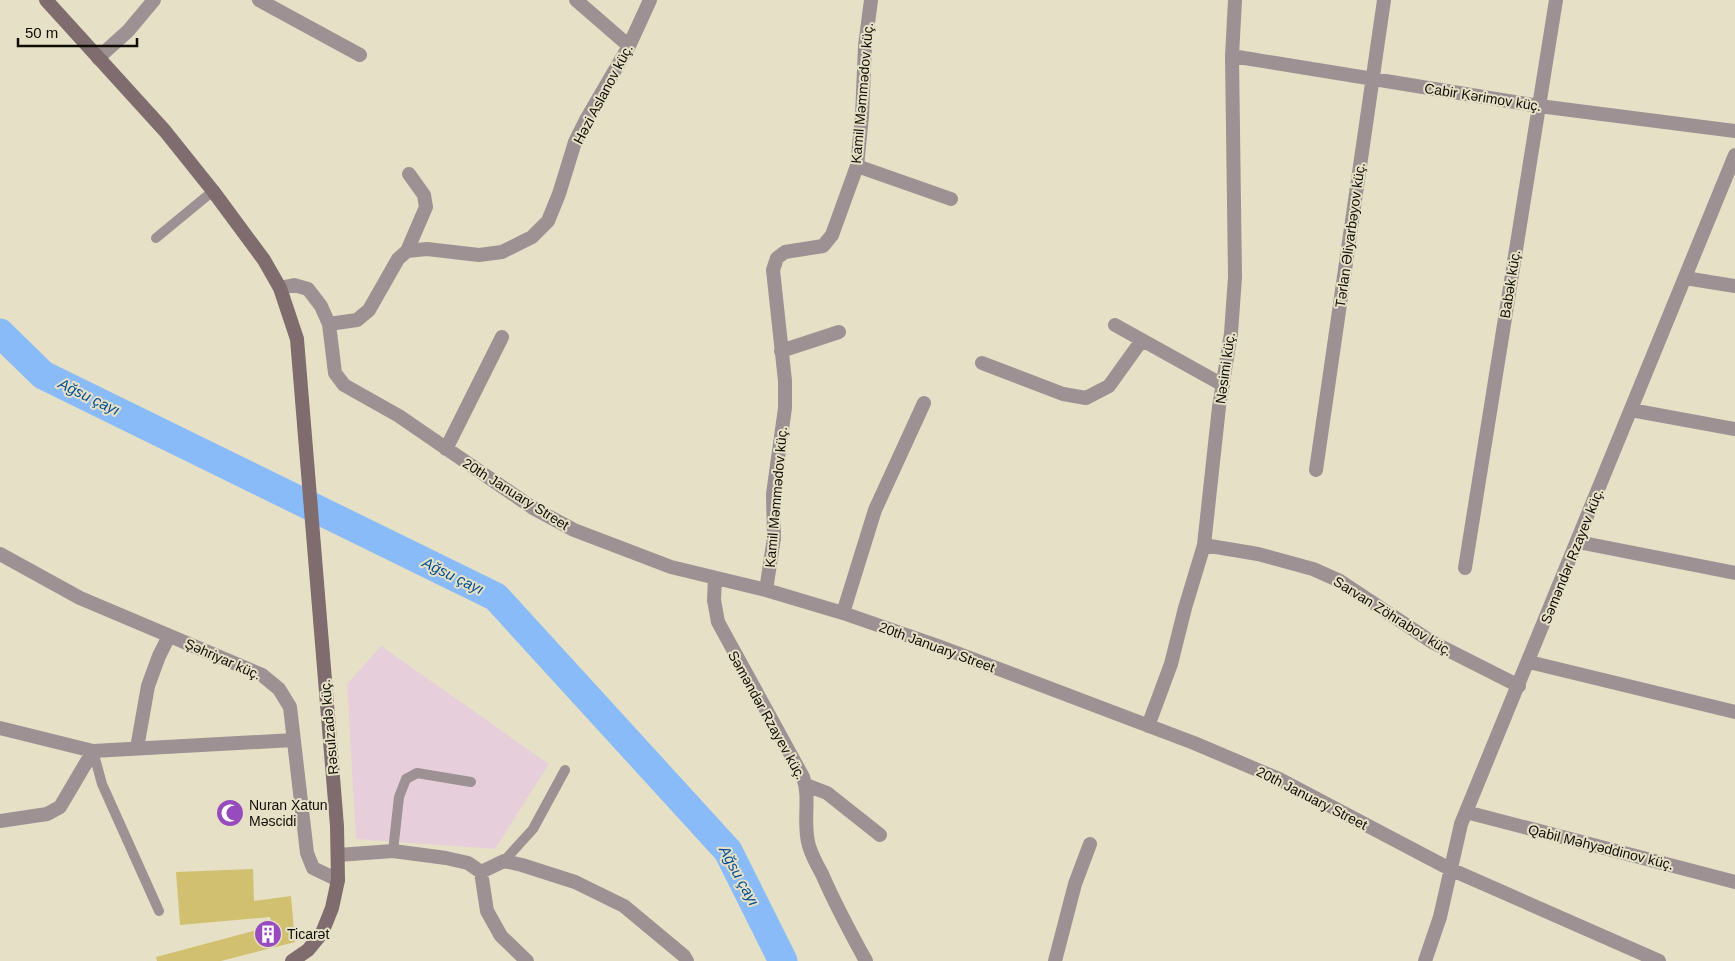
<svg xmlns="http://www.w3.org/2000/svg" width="1735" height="961" viewBox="0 0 1735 961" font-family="Helvetica,sans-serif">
	<rect width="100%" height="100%" fill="#e6e1c6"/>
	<path fill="#e6cfda" d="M 381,646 L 549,764 L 495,849 L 356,839 L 347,684 Z"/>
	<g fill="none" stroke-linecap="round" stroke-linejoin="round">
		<path stroke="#89bbf8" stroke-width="29" d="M 0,333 L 43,375 L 496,597 L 728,851 L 783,961"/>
	</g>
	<path fill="#d0c070" d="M 253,869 L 254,901 L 291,896 L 295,942 L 221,961 L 157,961 L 156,957 L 272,926 L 270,917 L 180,925 L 176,872 Z"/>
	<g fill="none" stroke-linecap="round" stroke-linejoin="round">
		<path stroke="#9e9193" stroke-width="10" d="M 156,238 L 213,191
			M 93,751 L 102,784 L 159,911
			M 393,851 L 399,797 L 406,779 L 417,773 L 471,782
			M 504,861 L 533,829 L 565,770"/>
		<path stroke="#9e9193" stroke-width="14" d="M 259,0 L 360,55
			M 576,0 L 629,46
			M 1232,56 L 1539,106 L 1735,131
			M 98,58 L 128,31 L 154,0
			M 857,166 L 951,199
			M 407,251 L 426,207 L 424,195 L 409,174
			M 1685,278 L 1735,286
			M 280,288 L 294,285 L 308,289 L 321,306 L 329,324 L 335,373 L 344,385 L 399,416 L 533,508 L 574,530 L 671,567 L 766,590 L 843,613 L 938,646 L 1194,743 L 1279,779 L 1450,869 L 1659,961
			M 329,324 L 357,320 L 369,310 L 398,259 L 407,251 L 427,249 L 479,255 L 502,252 L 532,237 L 548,221 L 559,194 L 575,142 L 587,118 L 629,46 L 650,0
			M 1115,325 L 1223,385
			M 781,351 L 839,332
			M 982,363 L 1063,394 L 1086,398 L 1109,386 L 1142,340
			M 1631,410 L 1735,429
			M 446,449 L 502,337
			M 1316,470 L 1384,0
			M 1578,542 L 1735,573
			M 1204,545 L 1258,554 L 1313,569 L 1340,581 L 1432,642 L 1519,686
			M 0,554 L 80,598 L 262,675 L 279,689 L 290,707 L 307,853 L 313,868 L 338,880
			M 1465,568 L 1556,0
			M 715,578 L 714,600 L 718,622 L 803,777 C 811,799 802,823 809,846 C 812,856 817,865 822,874 C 835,904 850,932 866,961
			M 766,590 L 774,538 L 773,494 L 785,408 L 785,381 L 773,270 L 777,258 L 785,252 L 823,246 L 832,235 L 857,166 L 862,116 L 865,46 L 871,0
			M 843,613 L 875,510 L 924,403
			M 1529,662 L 1735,712
			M 1148,726 L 1171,664 L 1185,608 L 1204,545 L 1219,407 L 1231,333 L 1235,277 L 1232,56 L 1235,0
			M 0,728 L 93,751 L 294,740
			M 137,748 L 148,686 L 159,656 L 169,636
			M 806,785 L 827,793 L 880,835
			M 1466,812 L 1735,882
			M 0,821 L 47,814 L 60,807 L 93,751
			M 338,855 L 393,851 L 446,858 L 468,863 L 481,872 L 487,911 L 501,936 L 527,961
			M 481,872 L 504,861 L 522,865 L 575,882 L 624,906 L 684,956 L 687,961
			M 1055,961 L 1075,884 L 1090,844
			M 1425,961 L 1440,917 L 1461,824 L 1735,155"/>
		<path stroke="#7e6c6e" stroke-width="14" d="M 46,0 L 165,131 L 213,191 L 264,260 L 280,288 L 297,339 L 337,826 L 338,880 L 332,908 L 322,933 L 308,950 L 292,961"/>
	</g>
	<defs>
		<g id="mosque-disc" transform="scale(1.4375)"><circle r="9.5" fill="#974bbc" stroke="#e6e1c6"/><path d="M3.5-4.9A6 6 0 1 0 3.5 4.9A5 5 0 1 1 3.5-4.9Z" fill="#fff"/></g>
		<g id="building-disc" transform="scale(1.4375)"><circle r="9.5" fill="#974bbc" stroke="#e6e1c6"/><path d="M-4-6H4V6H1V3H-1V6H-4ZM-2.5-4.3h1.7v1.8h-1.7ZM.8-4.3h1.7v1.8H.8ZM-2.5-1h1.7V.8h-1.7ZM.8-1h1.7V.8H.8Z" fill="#fff"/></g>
	</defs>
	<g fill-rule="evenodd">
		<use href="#mosque-disc" x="230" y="813"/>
		<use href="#building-disc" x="268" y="934"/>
	</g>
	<g text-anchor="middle" stroke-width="4" stroke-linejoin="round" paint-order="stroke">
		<g font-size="14" fill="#0f0d05" stroke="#e6e1c6">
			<text transform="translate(862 93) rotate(-85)" y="5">Kamil Məmmədov küç.</text>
			<text transform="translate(603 94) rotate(-62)" y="5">Həzi Aslanov küç.</text>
			<text transform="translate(1483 97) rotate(9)" y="5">Cabir Kərimov küç.</text>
			<text transform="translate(1350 235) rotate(-82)" y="5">Tərlan Əliyarbəyov küç.</text>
			<text transform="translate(1510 284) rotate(-81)" y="5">Babək küç.</text>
			<text transform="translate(1225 368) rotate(-82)" y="5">Nəsimi küç.</text>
			<text transform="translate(516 494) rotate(32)" y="5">20th January Street</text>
			<text transform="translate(776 497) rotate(-85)" y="5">Kamil Məmmədov küç.</text>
			<text transform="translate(1572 556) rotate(-68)" y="5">Səməndər Rzayev küç.</text>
			<text transform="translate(1393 616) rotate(32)" y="5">Sarvan Zöhrabov küç.</text>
			<text transform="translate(937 647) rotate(20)" y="5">20th January Street</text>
			<text transform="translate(223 659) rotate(24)" y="5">Şəhriyar küç.</text>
			<text transform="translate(767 715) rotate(61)" y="5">Səməndər Rzayev küç.</text>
			<text transform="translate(329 727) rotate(-95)" y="5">Rəsulzadə küç.</text>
			<text transform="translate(1312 798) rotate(27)" y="5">20th January Street</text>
			<text transform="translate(1601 847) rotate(14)" y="5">Qabil Məhyəddinov küç.</text>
		</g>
		<g font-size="14" fill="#0f0d05" stroke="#e6e1c6" text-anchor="start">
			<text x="249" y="810">Nuran Xatun<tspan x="249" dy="16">Məscidi</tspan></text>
			<text x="287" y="939">Ticarət</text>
		</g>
		<g font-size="15" font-style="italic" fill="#014d94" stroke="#e6e1c6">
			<text transform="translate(89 397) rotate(26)" y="5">Ağsu çayı</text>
			<text transform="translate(453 576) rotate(26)" y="5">Ağsu çayı</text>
			<text transform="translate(739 876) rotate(61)" y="5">Ağsu çayı</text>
		</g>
	</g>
	<path d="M18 38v8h119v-8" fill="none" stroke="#0f0d05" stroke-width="2.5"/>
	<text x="25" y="38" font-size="15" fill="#0f0d05" stroke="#e6e1c6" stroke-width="4" paint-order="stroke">50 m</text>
</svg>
